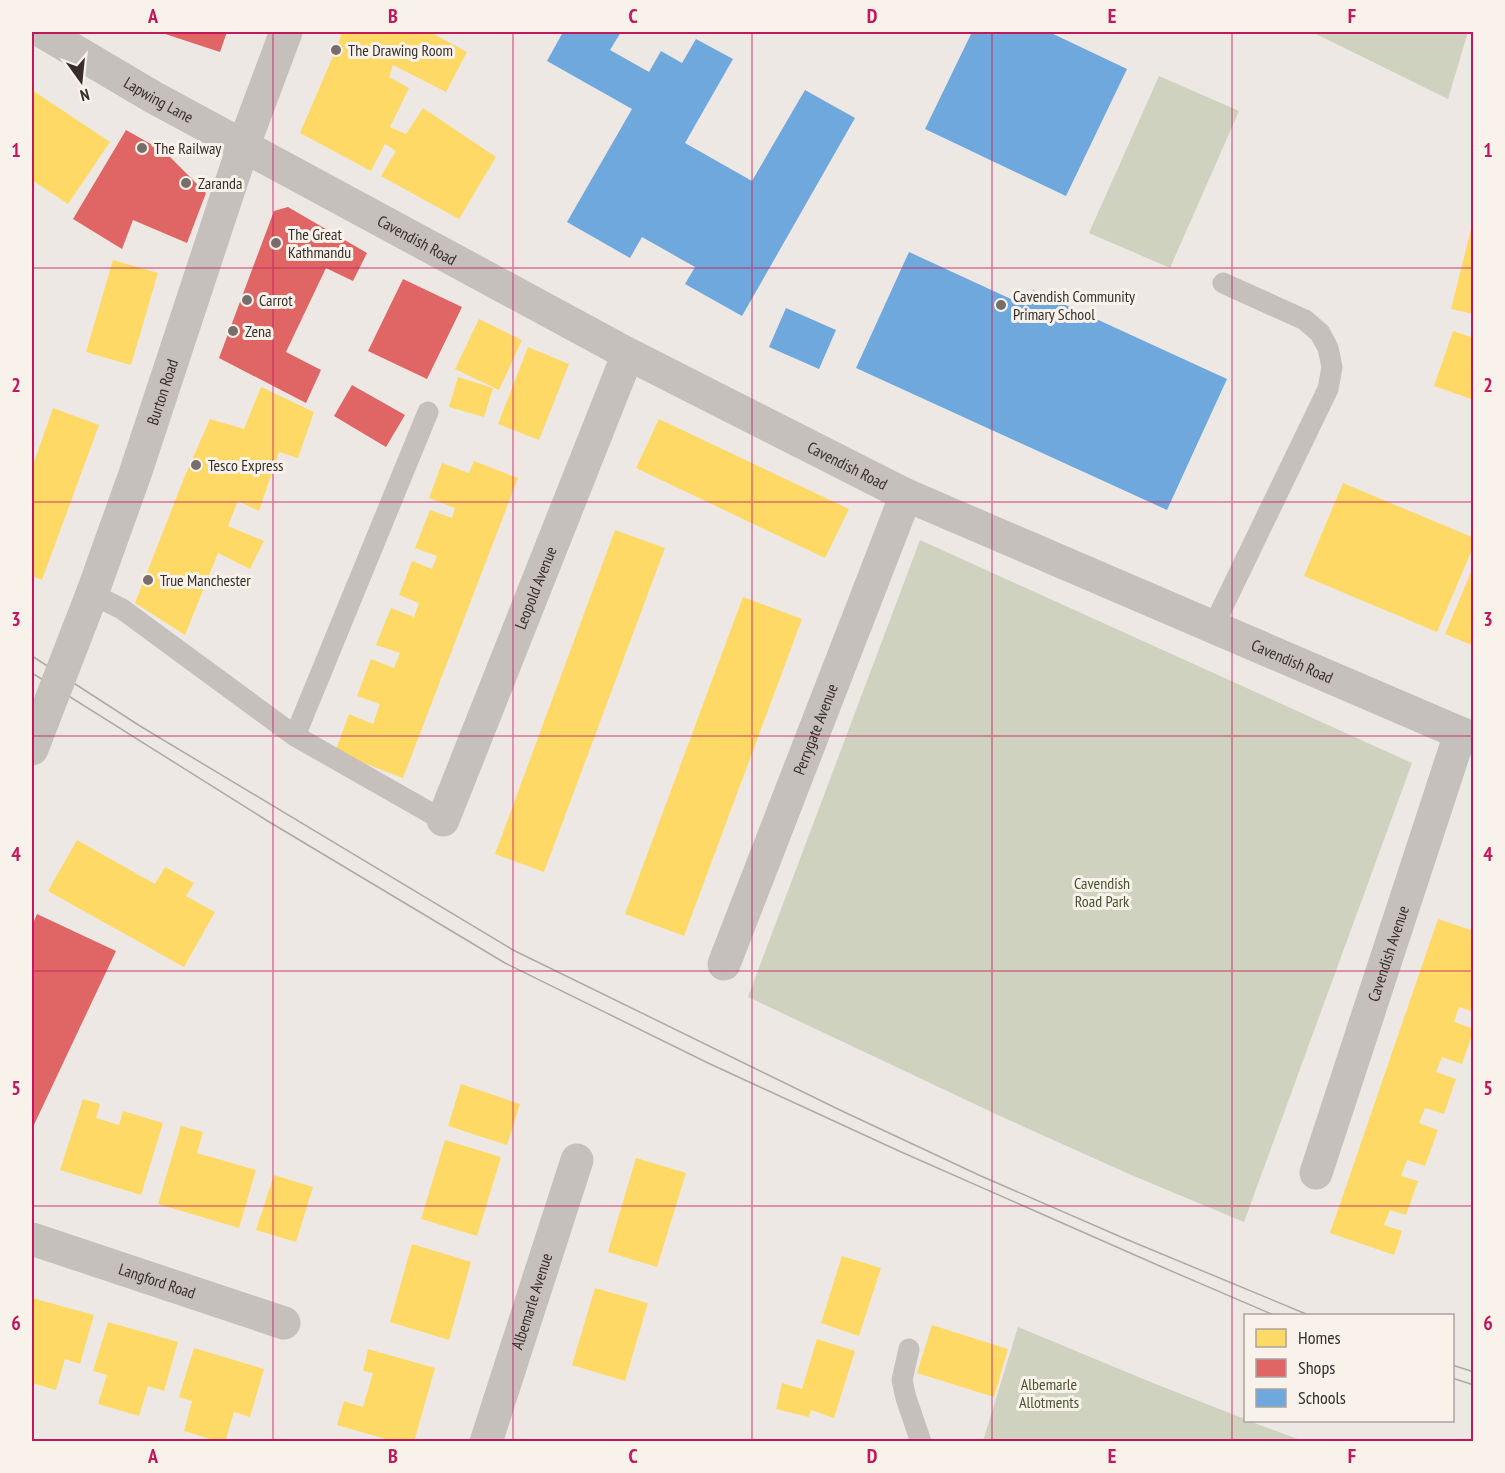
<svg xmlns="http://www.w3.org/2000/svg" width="1505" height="1473" viewBox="0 0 1505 1473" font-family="'PT Sans Narrow',sans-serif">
	<rect width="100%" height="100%" fill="#ede8e3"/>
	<path fill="#cfd2be" d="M 1312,32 L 1468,32 L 1448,99 Z
		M 1159,76 L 1239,111 L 1170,268 L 1089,233 Z
		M 920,540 L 1412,763 L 1244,1222 L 1129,1174 L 1000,1116 L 748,997 Z
		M 1018,1327 L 1153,1383 L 1245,1419 L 1246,1420 L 1249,1421 L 1303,1441 L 983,1441 Z"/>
	<path fill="#ffd966" d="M 342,32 L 430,32 L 467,52 L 446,92 L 393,65 L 389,77 L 409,88 L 390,127 L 406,134 L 423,108 L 496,157 L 459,219 L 381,176 L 396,151 L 385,144 L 371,171 L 300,133 L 337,47 Z
		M 32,90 L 110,142 L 68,204 L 32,180 Z
		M 1473,221 L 1474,221 L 1474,314 L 1451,309 Z
		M 113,260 L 158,273 L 131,365 L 86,352 Z
		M 479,319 L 522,340 L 499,390 L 455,369 Z
		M 1453,331 L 1474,338 L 1474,400 L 1434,386 Z
		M 528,347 L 569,364 L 539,440 L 498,424 Z
		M 458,377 L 493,388 L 484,417 L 449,407 Z
		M 261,387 L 314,412 L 298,458 L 279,452 L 259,511 L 238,501 L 228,526 L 264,541 L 250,569 L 218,553 L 185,635 L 135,603 L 184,478 L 210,419 L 244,429 Z
		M 53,408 L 99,425 L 42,580 L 32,576 L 32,468 Z
		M 659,419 L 849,509 L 825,558 L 636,468 Z
		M 474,461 L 518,478 L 403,778 L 335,752 L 349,714 L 373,724 L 380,704 L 357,696 L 371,659 L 394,668 L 400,653 L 376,645 L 391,608 L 414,617 L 419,603 L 399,595 L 412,561 L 432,569 L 437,556 L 415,548 L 430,510 L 452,518 L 455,508 L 429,498 L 442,463 L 469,473 Z
		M 1343,483 L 1474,538 L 1474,545 L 1437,632 L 1304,576 Z
		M 615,530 L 665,548 L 544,872 L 495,854 Z
		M 1473,567 L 1474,567 L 1474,646 L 1445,634 Z
		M 743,597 L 802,619 L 684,936 L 625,914 Z
		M 77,840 L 155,884 L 165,867 L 194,883 L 186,896 L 215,912 L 184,967 L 48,891 Z
		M 1438,919 L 1474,931 L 1474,965 L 1471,971 L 1474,972 L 1474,1012 L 1459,1007 L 1454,1022 L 1474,1029 L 1462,1064 L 1442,1057 L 1436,1072 L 1456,1079 L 1444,1114 L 1425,1108 L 1419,1123 L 1438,1130 L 1425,1166 L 1407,1160 L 1401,1176 L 1418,1181 L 1406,1215 L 1390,1210 L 1384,1225 L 1402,1231 L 1394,1255 L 1330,1233 Z
		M 461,1084 L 520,1104 L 507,1145 L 448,1126 Z
		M 83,1099 L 100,1104 L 96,1118 L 119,1125 L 123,1111 L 163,1123 L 141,1195 L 60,1170 Z
		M 181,1126 L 203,1132 L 197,1153 L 256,1170 L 239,1228 L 158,1204 Z
		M 445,1140 L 501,1157 L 477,1236 L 421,1219 Z
		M 636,1158 L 686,1173 L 657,1267 L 608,1252 Z
		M 274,1175 L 313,1187 L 296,1242 L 256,1230 Z
		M 412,1244 L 471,1262 L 449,1340 L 390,1322 Z
		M 842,1256 L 881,1268 L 859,1336 L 821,1323 Z
		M 595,1288 L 648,1303 L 625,1381 L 572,1365 Z
		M 32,1298 L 94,1315 L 80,1364 L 65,1359 L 56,1390 L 32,1383 Z
		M 108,1322 L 178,1342 L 164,1391 L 148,1386 L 139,1416 L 98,1404 L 107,1375 L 93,1371 Z
		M 932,1325 L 1008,1349 L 994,1397 L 917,1373 Z
		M 817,1339 L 855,1351 L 834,1418 L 811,1410 L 809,1417 L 776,1409 L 782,1383 L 802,1389 Z
		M 194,1348 L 264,1369 L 250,1417 L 234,1412 L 225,1442 L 220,1442 L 184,1431 L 192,1401 L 179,1397 Z
		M 368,1349 L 435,1368 L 414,1442 L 396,1442 L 337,1425 L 344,1401 L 363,1407 L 373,1373 L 363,1371 Z"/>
	<path fill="#e06666" d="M 159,32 L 227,32 L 220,52 Z
		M 126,130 L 165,152 L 206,193 L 187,243 L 133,220 L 122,249 L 73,219 Z
		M 288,207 L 367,253 L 353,281 L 326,268 L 286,352 L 321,370 L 306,403 L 219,358 L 274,211 Z
		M 403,279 L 462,307 L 427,379 L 368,351 Z
		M 352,385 L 405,415 L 386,447 L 334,416 Z
		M 37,914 L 116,951 L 32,1129 L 32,926 Z"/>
	<path fill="#6fa8dc" d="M 563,32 L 621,32 L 610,50 L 649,72 L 661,51 L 682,63 L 696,39 L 733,59 L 685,143 L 752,181 L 805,90 L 855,118 L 742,316 L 685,284 L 695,267 L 642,237 L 630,258 L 567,222 L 632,109 L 547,61 Z
		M 972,32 L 1049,32 L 1127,69 L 1066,196 L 925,129 Z
		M 909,252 L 1026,306 L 1033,290 L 1227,379 L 1167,510 L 856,368 Z
		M 786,308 L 836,330 L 819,369 L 769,347 Z"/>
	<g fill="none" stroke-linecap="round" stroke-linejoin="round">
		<path stroke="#c6c0bc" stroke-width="21" d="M 428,412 L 295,736 L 443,820
			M 92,594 L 122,609 L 295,736
			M 1213,627 L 1328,389 L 1332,367 L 1328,348 L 1320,333 L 1305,320 L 1223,283
			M 909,1349 L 902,1380 L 906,1398 L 921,1442"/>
		<g stroke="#c6c0bc" stroke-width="33">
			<path id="s1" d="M 43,32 L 153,97 L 628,354 L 906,495 L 1474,739"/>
			<path id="s2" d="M 443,820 L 628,354"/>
			<path id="s3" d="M 724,964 L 906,495"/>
			<path id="s4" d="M 1316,1173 L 1460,734"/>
			<path id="s5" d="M 32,1239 L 284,1323"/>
			<path id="s6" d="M 486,1442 L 577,1160"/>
		</g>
		<path stroke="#c6c0bc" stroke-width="33" id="s7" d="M 92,594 L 135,474 L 243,147 L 286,32"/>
		<path stroke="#aea9a6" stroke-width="1.5" d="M 32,656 L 140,726 L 513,950 L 842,1111 L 981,1176 L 1121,1237 L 1311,1316
			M 32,673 L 266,820 L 505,963 L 708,1063 L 899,1151 L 1162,1267 L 1276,1316
			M 1452,1365 L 1474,1372
			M 1452,1378 L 1474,1385"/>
		<path stroke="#c6c0bc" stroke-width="33" d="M 32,749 L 92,594"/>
	</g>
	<path fill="none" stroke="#c2185b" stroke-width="1.5" stroke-opacity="0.55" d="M 273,32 L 273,1442M 513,32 L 513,1442M 752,32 L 752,1442M 992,32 L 992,1442M 1232,32 L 1232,1442M 32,268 L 1474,268M 32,502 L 1474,502M 32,736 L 1474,736M 32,971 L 1474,971M 32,1206 L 1474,1206"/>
	<g fill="#776e6b" stroke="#f9f2eb" stroke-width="2">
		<circle cx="336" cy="50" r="6"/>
		<circle cx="142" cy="148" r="6"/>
		<circle cx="186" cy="183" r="6"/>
		<circle cx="276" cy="243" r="6"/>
		<circle cx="247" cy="300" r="6"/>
		<circle cx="1001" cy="305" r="6"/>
		<circle cx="233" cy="331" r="6"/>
		<circle cx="196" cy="465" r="6"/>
		<circle cx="148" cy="580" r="6"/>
	</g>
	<g text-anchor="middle" stroke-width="6" stroke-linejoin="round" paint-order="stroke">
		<g font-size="16" fill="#372d2a" stroke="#f9f2eb" text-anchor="start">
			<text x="348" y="56">The Drawing Room</text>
			<text x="154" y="154">The Railway</text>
			<text x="198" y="189">Zaranda</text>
			<text x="288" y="240">The Great<tspan x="288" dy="18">Kathmandu</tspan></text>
			<text x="1013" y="302">Cavendish Community<tspan x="1013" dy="18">Primary School</tspan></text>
			<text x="259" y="306">Carrot</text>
			<text x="245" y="337">Zena</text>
			<text x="208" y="471">Tesco Express</text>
			<text x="160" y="586">True Manchester</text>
		</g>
		<g font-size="16" fill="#372d2a" stroke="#f9f2eb">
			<text dy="6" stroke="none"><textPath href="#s1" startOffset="134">Lapwing Lane</textPath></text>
			<text dy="6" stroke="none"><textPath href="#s1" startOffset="428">Cavendish Road</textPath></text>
			<text dy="6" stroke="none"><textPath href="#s7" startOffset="214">Burton Road</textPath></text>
			<text dy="6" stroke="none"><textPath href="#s1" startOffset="914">Cavendish Road</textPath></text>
			<text dy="6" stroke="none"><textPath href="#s2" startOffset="250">Leopold Avenue</textPath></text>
			<text dy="6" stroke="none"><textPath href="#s1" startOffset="1400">Cavendish Road</textPath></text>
			<text dy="6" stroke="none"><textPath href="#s3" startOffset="252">Perrygate Avenue</textPath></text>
			<text dy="6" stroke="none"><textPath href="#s4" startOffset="231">Cavendish Avenue</textPath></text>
			<text dy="6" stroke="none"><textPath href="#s5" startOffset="132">Langford Road</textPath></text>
			<text dy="6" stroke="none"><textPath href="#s6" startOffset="148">Albemarle Avenue</textPath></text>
		</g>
		<g font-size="16" fill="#48542f" stroke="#f9f2eb">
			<text x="1102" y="889">Cavendish<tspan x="1102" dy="18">Road Park</tspan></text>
			<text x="1049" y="1390">Albemarle<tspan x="1049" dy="18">Allotments</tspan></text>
		</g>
	</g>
	<rect width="1505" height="1473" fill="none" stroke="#f9f2eb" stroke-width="66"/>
	<rect x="1244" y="1314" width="210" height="108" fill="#f9f2eb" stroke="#aba39e" stroke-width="1.5"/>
	<rect x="1256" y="1329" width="30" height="18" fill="#ffd966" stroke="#aba39e" stroke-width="1.5"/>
	<text x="1298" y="1344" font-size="18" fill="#372d2a">Homes</text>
	<rect x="1256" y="1359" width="30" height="18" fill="#e06666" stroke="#aba39e" stroke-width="1.5"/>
	<text x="1298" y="1374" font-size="18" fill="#372d2a">Shops</text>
	<rect x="1256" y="1389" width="30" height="18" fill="#6fa8dc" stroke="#aba39e" stroke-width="1.5"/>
	<text x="1298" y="1404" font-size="18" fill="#372d2a">Schools</text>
	<g transform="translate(81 81) rotate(165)" stroke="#f9f2eb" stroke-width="4.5" paint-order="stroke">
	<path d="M0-4.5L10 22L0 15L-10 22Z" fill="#372d2a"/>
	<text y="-9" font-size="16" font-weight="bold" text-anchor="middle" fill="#372d2a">N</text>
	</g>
	<rect x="33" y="33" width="1439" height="1407" fill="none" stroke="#c2185b" stroke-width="2"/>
	<g font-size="20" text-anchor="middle" font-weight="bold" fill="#c2185b">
		<text x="153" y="23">A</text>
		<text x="393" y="23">B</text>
		<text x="633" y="23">C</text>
		<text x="872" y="23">D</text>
		<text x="1112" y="23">E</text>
		<text x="1352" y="23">F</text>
		<text x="16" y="157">1</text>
		<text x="1488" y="157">1</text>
		<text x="16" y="392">2</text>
		<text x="1488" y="392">2</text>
		<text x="16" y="626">3</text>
		<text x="1488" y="626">3</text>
		<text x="16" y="861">4</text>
		<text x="1488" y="861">4</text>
		<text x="16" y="1095">5</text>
		<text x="1488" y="1095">5</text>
		<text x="16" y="1330">6</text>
		<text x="1488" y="1330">6</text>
		<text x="153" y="1463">A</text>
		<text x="393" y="1463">B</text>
		<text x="633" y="1463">C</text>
		<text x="872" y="1463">D</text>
		<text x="1112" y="1463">E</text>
		<text x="1352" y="1463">F</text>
	</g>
</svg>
